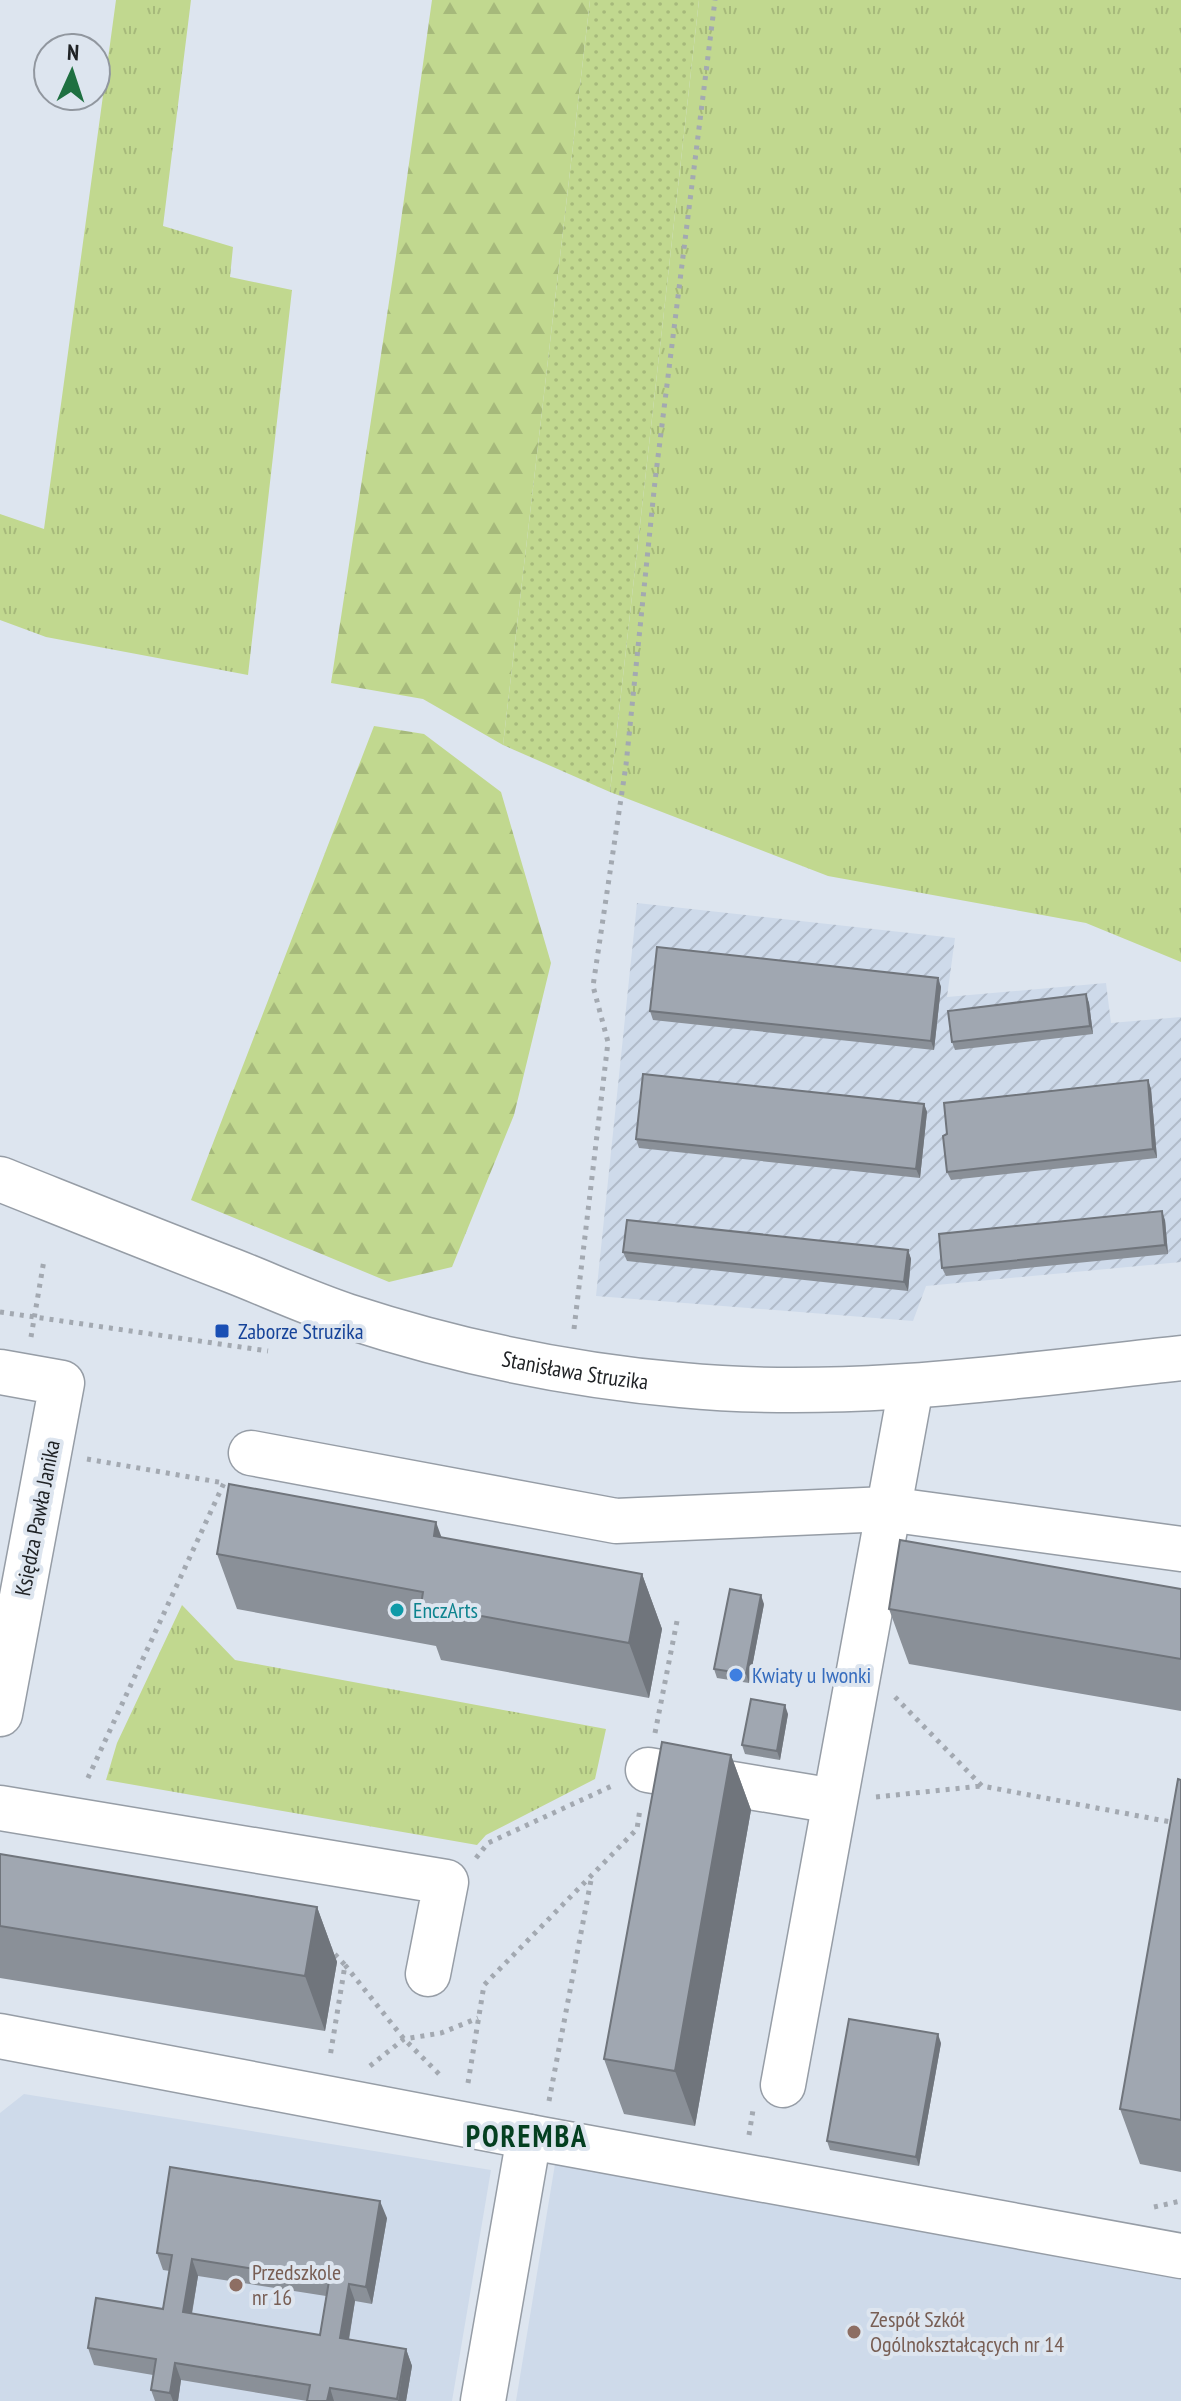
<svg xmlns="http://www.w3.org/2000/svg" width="1181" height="2401" viewBox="0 0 1181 2401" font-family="'PT Sans Narrow',sans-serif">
	<defs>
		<pattern id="industrial-furrows" width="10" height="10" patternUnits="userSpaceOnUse" patternTransform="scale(2)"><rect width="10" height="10" fill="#cedaea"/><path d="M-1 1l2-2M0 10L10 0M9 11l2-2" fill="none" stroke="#b1bbc9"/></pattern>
		<pattern id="grass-tufts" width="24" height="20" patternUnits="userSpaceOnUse" patternTransform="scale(2)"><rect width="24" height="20" fill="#c1d88f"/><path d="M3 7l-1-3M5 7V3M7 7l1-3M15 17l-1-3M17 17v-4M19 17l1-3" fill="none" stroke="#a6b97b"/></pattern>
		<pattern id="forest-firs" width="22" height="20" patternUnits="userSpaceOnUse" patternTransform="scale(2)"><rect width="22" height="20" fill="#c1d88f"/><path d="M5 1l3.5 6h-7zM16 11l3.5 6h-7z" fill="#a6b97b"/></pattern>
		<pattern id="garden-dots" width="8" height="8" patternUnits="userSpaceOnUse" patternTransform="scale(2)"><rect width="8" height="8" fill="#c1d88f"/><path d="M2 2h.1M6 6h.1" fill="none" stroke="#a6b97b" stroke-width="1.8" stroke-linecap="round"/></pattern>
	</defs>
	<rect width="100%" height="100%" fill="#dde5ef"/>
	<path fill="#cedaea" d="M 24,2094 L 491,2170 L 452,2401 L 0,2401 L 0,2113 Z
		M 557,2152 L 1181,2263 L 1181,2401 L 516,2401 Z"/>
	<path fill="url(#industrial-furrows)" d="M 637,903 L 955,938 L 947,997 L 1106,983 L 1111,1023 L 1181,1017 L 1181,1262 L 926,1286 L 913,1321 L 596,1296 Z"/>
	<path fill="url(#grass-tufts)" d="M 116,0 L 191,0 L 163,226 L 233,247 L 230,277 L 292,290 L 248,675 L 46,637 L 0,620 L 0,514 L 44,529 Z
		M 699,0 L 1181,0 L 1181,962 L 1086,923 L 828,876 L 610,792 Z
		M 182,1605 L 235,1660 L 606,1729 L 595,1779 L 486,1835 L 477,1845 L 106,1780 L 117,1743 Z"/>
	<path fill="url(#forest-firs)" d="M 432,0 L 590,0 L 503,745 L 423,699 L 331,683 L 396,256 Z
		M 374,726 L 424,734 L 501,792 L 551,963 L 514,1115 L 452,1267 L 389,1282 L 191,1200 Z"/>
	<path fill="url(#garden-dots)" d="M 590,0 L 699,0 L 610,792 L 503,745 Z"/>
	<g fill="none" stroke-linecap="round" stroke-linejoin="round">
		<g stroke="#969da6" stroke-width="47">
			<g id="minor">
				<path id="s1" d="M 0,1179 C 78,1210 155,1241 233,1271 C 271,1286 308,1303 347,1316 C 454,1351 569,1375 681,1385 C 848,1401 1015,1376 1181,1358"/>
				<path d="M 0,1372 L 62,1383 L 0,1714"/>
				<path d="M 251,1453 L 616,1521 L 887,1509 L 1181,1549"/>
				<path d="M 648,1770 L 834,1801"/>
				<path d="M 0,1808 L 446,1882 L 428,1974"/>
				<path d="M 0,2036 L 541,2139 L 1181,2256"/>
				<path d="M 783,2085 L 911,1387"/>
				<path d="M 483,2401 L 529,2137"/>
			</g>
		</g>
		<path stroke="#a3a9b1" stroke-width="5" stroke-dasharray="4 6" stroke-linecap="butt" d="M 0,1312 L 268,1351
			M 574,1329 L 608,1042 L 593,986 L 626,765 L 655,481 L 715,0
			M 31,1337 L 44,1260
			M 87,1459 L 224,1483 L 87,1780
			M 895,1697 L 982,1786 L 1181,1824
			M 655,1733 L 678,1616
			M 876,1797 L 981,1786
			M 476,1858 L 488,1843 L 614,1785
			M 328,1947 L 345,1965 L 330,2057
			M 345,1965 L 404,2039 L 442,2077
			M 370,2066 L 404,2039 L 441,2033 L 478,2018
			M 468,2083 L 484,1985 L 637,1829 L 640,1809
			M 549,2101 L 592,1875
			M 749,2135 L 753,2110
			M 1154,2207 L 1181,2201"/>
		<use href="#minor" stroke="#fff" stroke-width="44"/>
	</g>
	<path fill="#8a9098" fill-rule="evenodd" d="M 938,978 L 941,987 L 934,1050 L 653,1020 L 650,1011 Z
		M 1086,994 L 1089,1003 L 1093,1034 L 955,1050 L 952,1042 Z
		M 1148,1080 L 1151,1089 L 1157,1158 L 951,1180 L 947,1172 Z
		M 924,1104 L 927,1112 L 920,1178 L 639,1148 L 636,1139 Z
		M 1165,1220 L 1168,1254 L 946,1276 L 942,1268 Z
		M 908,1250 L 911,1259 L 908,1291 L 627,1261 L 623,1252 Z
		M 442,1538 L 642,1574 L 662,1629 L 649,1698 L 441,1660 L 436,1646 L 237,1609 L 217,1554 Z
		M 1181,1589 L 1181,1711 L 909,1664 L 889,1609 Z
		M 764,1604 L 749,1683 L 717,1678 L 714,1669 Z
		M 788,1714 L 780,1760 L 745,1754 L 742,1745 Z
		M 731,1755 L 751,1810 L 695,2126 L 624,2114 L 604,2059 Z
		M 1181,1780 L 1181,2172 L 1140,2164 L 1120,2109 Z
		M 0,1854 L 317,1907 L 337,1962 L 325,2031 L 0,1978 Z
		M 941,2043 L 919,2166 L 830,2150 L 827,2141 Z
		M 387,2218 L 372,2304 L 355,2301 L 349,2340 L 406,2349 L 412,2366 L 406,2401 L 307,2401 L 181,2380 L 178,2401 L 155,2401 L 151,2390 L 153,2375 L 94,2365 L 88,2348 L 163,2309 L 170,2271 L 163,2270 L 157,2253 ZM 198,2276 L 326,2296 L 320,2335 L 192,2314 Z"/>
	<path fill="#70757c" d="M 938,978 L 941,987 L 934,1050 L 931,1041 Z
		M 1086,994 L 1089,1003 L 1093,1034 L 1090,1026 Z
		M 1148,1080 L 1151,1089 L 1157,1158 L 1153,1149 Z
		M 924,1104 L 927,1112 L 920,1178 L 916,1169 Z
		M 1162,1211 L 1165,1220 L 1168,1254 L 1165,1245 Z
		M 908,1250 L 911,1259 L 908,1291 L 904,1282 Z
		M 436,1522 L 456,1577 L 434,1536 Z
		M 642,1574 L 662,1629 L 649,1698 L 629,1643 Z
		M 761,1595 L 764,1604 L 749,1683 L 746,1674 Z
		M 785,1705 L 788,1714 L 780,1760 L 777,1751 Z
		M 731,1755 L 751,1810 L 695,2126 L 675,2071 Z
		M 317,1907 L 337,1962 L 325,2031 L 305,1976 Z
		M 938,2034 L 941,2043 L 919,2166 L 916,2157 Z
		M 380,2201 L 387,2218 L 372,2304 L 366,2287 Z
		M 192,2259 L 198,2276 L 189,2329 L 183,2312 Z
		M 349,2284 L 355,2301 L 346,2355 L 340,2338 Z
		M 406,2349 L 412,2366 L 406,2401 L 398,2401 Z
		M 175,2363 L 181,2380 L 178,2401 L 173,2401 L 170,2393 Z
		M 330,2388 L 334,2401 L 327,2401 Z"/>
	<path fill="#a0a7b1" stroke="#70757c" stroke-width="2" fill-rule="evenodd" d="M 657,947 L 938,978 L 931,1041 L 650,1011 Z
		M 1086,994 L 1090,1026 L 952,1042 L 948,1011 Z
		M 643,1074 L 924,1104 L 916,1169 L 636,1139 Z
		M 1148,1080 L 1153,1149 L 947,1172 L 943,1136 L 947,1134 L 944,1103 Z
		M 1162,1211 L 1165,1245 L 942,1268 L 939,1234 Z
		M 627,1220 L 908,1250 L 904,1282 L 623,1252 Z
		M 229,1484 L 436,1522 L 434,1536 L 642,1574 L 629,1643 L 421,1605 L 423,1592 L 217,1554 Z
		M 900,1540 L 1181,1589 L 1181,1659 L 889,1609 Z
		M 730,1589 L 761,1595 L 746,1674 L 714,1669 Z
		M 751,1699 L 785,1705 L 777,1751 L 742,1745 Z
		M 662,1742 L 731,1755 L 675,2071 L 604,2059 Z
		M 1178,1779 L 1181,1780 L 1181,2120 L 1120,2109 Z
		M 0,1854 L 317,1907 L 305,1976 L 0,1926 Z
		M 849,2019 L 938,2034 L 916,2157 L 827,2141 Z
		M 170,2167 L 380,2201 L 366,2287 L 349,2284 L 340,2338 L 406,2349 L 397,2399 L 330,2388 L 327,2401 L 307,2401 L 310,2385 L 175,2363 L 170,2393 L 151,2390 L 156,2359 L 88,2348 L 96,2298 L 163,2309 L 172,2255 L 157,2253 ZM 192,2259 L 329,2281 L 320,2335 L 183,2312 Z"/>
	<rect fill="#1a4fb4" stroke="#dde5ef" stroke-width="3" x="214" y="1323" width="16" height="16" rx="4"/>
	<circle fill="#0f9aa8" stroke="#dde5ef" stroke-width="3" cx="397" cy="1610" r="8"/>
	<circle fill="#3f7fe0" stroke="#dde5ef" stroke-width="3" cx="736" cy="1675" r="8"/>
	<g fill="#8d6e63" stroke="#dde5ef" stroke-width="3">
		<circle cx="236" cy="2285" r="8"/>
		<circle cx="854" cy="2332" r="8"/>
	</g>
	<g text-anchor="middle" stroke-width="8" stroke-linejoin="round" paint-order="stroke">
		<g font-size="22" fill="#164399" stroke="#dde5ef" text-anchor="start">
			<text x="238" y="1339">Zaborze Struzika</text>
		</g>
		<g font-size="22" fill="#202326" stroke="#dde5ef">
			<text dy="8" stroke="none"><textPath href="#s1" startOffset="608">Stanisława Struzika</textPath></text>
			<text transform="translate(37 1518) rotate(-79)" y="8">Księdza Pawła Janika</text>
		</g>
		<g font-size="22" fill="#0d838f" stroke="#dde5ef" text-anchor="start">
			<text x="413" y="1618">EnczArts</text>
		</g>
		<g font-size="22" fill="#366cbe" stroke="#dde5ef" text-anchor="start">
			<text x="752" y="1683">Kwiaty u Iwonki</text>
		</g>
		<g font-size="22" fill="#785e54" stroke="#dde5ef" text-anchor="start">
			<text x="252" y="2280">Przedszkole<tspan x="252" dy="25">nr 16</tspan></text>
			<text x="870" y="2327">Zespół Szkół<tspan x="870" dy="25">Ogólnokształcących nr 14</tspan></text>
		</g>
		<g font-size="30" font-weight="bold" letter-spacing="2" fill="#043f20" stroke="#dde5ef">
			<text x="527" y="2147">POREMBA</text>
		</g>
	</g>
	<g transform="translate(72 72) rotate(3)"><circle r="38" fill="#dde5ef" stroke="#91979f" stroke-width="2"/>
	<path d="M0-6L14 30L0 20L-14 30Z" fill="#1f7041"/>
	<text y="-12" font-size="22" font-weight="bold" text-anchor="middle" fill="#202326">N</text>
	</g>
</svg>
